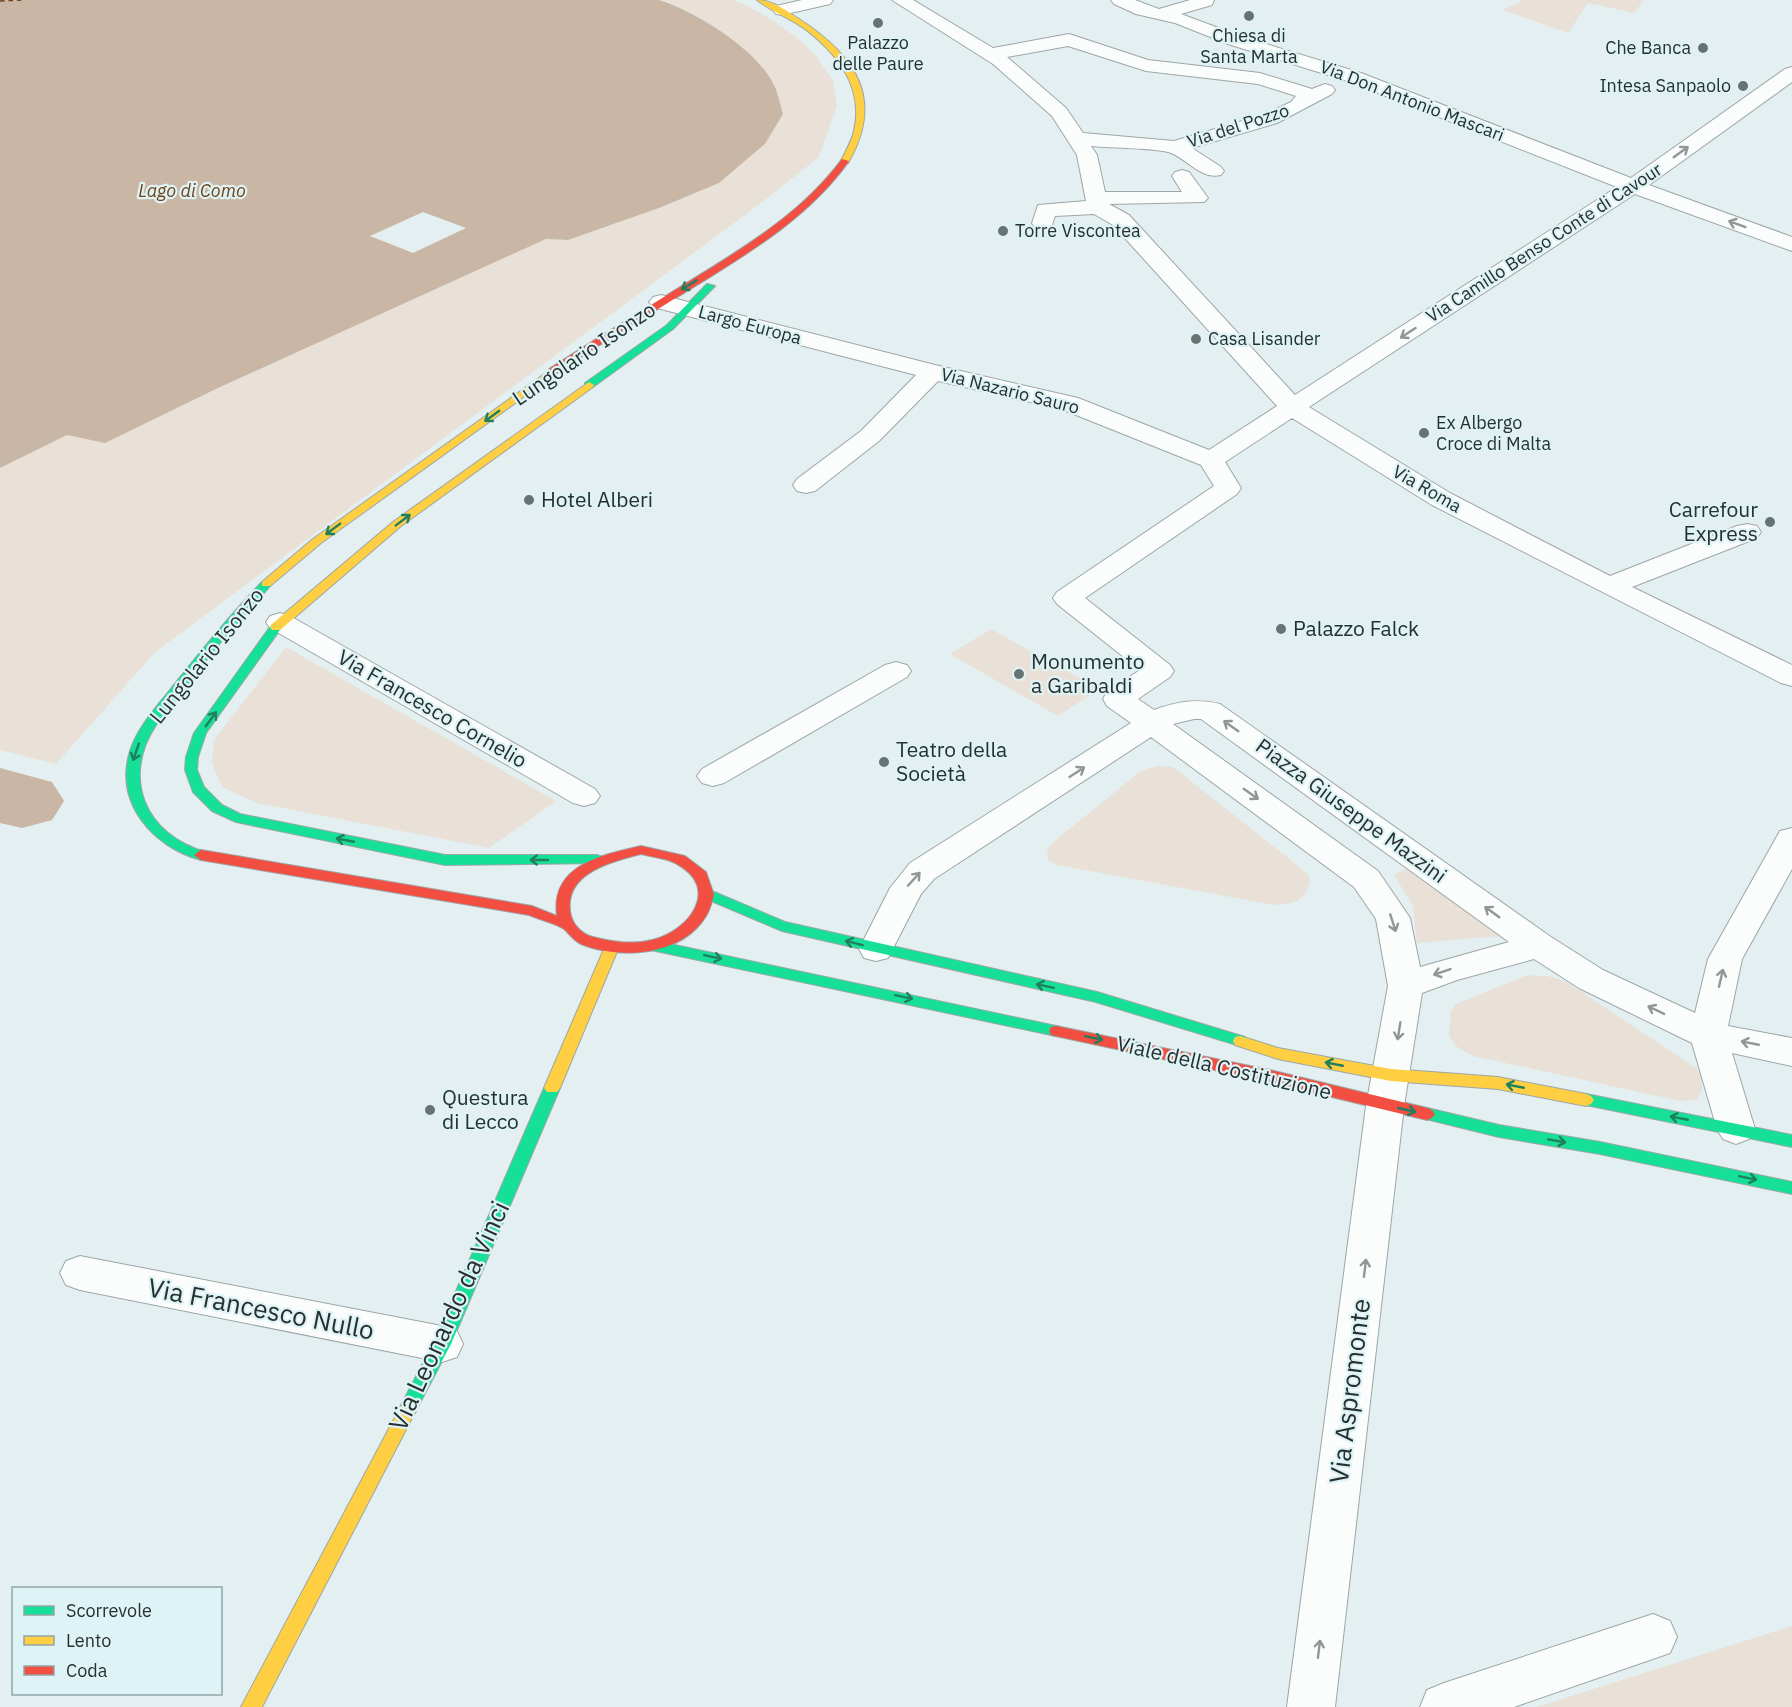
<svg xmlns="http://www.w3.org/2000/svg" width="1792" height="1707" viewBox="0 0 1792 1707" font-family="'IBM Plex Sans',sans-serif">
	<rect width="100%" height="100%" fill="#e3eff0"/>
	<path fill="#e9e1d7" d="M 659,0 L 732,0 L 744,4 L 772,20 L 800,40 L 816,56 L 833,81 L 837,105 L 819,157 L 753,209 L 155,652 L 56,764 L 0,750 L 0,468 L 67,435 L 106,442 L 218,388 L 546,239 L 568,240 L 659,208 L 719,183 L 765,144 L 783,114 C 780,104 778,92 773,83 C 756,49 695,11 659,0 Z
		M 1523,0 L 1644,0 L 1634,13 L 1588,3 L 1568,33 L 1503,10 Z
		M 991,629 L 1099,689 L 1058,716 L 950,654 Z
		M 286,647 L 556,801 L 489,848 L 257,803 L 222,787 L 212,763 L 214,740 Z
		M 1159,766 L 1172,767 L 1182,774 L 1302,869 L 1310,877 C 1308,900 1296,904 1275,905 L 1057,865 L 1048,860 L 1047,851 L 1051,844 L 1137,774 L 1146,769 Z
		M 1406,869 L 1502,936 L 1417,943 L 1413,906 L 1394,875 Z
		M 1527,975 L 1547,976 L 1565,981 L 1702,1072 L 1702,1090 L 1696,1100 L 1681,1101 L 1473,1056 L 1457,1047 L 1449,1036 L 1451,1011 L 1456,1004 Z
		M 1792,1626 L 1792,1707 L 1537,1707 Z"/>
	<path fill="#c9b6a4" d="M 0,0 L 659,0 C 695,11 756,49 773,83 C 778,92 780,104 783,114 L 765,144 L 719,183 L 659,208 L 568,240 L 546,239 L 218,388 L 105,443 L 67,435 L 0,468 Z"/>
	<path fill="#e3eff0" d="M 423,212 L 466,228 L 413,253 L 370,236 Z"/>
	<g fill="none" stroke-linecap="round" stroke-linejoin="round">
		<path fill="#c9b6a4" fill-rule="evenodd" d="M 0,768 L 52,782 L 64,801 L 52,820 L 22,828 L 0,823 Z"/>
		<path stroke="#714319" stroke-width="1.5" stroke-dasharray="4.5 4" stroke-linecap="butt" d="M 0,1 L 22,0"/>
		<g stroke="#9da6a7" stroke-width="2">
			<path id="street" d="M 802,0 L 833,0 L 830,4 L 782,15 L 776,14 L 773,10 L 776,6 Z
				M 892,0 L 913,0 L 993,48 L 1069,34 L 1148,60 L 1260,73 L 1312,89 L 1325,84 L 1332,86 L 1335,90 L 1332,94 L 1277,123 L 1192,148 L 1221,167 L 1224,171 L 1221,175 C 1202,180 1188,160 1171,153 C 1158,148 1109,148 1091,146 L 1097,155 L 1105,192 L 1182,192 L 1172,176 L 1175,172 L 1182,170 L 1189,172 L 1208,198 L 1204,202 L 1109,204 L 1129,215 L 1295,395 L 1617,187 L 1347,81 L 1228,44 L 1175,23 L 1136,14 L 1114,4 L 1111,0 L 1135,0 L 1159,9 L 1190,0 L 1214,0 L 1212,5 L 1181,14 L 1240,36 L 1361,73 L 1631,178 L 1785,69 L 1792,67 L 1792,82 L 1649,185 L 1792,237 L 1792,251 L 1635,194 L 1309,407 L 1450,493 L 1610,576 L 1737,526 L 1747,524 L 1757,526 L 1761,532 L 1757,538 L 1632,587 L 1792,665 L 1792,686 L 1781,683 L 1432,505 L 1292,418 L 1225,462 L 1241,488 L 1237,494 L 1085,598 L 1170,665 L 1174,671 L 1170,677 L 1138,699 L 1154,710 C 1176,702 1196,698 1220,704 L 1551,937 L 1603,970 L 1695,1013 L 1708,959 L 1780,831 L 1792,828 L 1792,869 L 1742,959 L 1728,1026 L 1792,1038 L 1792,1066 L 1732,1053 L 1755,1129 L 1749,1139 L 1736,1144 L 1723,1139 L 1717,1129 L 1692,1043 L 1579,988 L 1534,959 L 1457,980 L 1422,993 L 1404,1106 L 1335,1707 L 1287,1707 L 1366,1106 L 1388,986 L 1376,919 L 1354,887 L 1151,737 L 934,879 L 921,894 L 888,958 L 876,961 L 864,958 L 859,949 L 890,888 L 910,863 L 1131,723 L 1107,706 L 1103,699 L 1107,692 L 1140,670 L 1057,604 L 1053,598 L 1057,592 L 1214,486 L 1201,465 L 1061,409 L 938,381 L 879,441 L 815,491 L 806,493 L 797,491 L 793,485 L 797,479 L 861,431 L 916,375 L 653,307 L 649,302 L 653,297 L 661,295 L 935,365 L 1078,398 L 1209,450 L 1277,406 L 1113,225 L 1094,214 L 1055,216 L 1051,228 L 1043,229 L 1035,228 L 1032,223 L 1038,205 L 1086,201 L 1077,155 L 1052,116 L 993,64 ZM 1068,46 L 1146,71 L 1258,84 L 1296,96 L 1291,102 L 1263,115 L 1174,141 L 1083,133 L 1066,108 L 1007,57 ZM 1194,719 L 1201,719 L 1509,942 L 1420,967 L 1410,918 L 1378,871 L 1173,724 Z
				M 280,613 L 290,616 L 595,789 L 600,796 L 595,803 L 584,806 L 573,803 L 270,628 L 266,622 L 270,616 Z
				M 896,662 L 907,665 L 911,671 L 907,677 L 724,783 L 713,786 L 702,783 L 697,776 L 702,769 L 885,665 Z
				M 80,1256 L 442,1326 L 457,1331 L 463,1344 L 457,1357 L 442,1362 L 80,1290 L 66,1285 L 60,1273 L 66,1261 Z
				M 1653,1614 L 1670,1621 L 1677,1637 L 1670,1653 L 1514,1707 L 1420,1707 L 1427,1690 L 1444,1683 Z"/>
		</g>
		<g stroke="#9da6a7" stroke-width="2">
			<path id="fast" d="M 707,284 L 715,286 L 673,329 L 593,387 L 585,387 L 585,383 L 667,325 Z
				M 266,581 L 272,584 L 270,586 L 224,638 L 156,725 C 121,778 145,835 206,852 L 208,855 L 201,860 C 153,847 114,803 130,751 C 138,726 157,707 173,686 C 202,650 230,615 262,582 Z
				M 276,623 L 282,627 L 206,733 L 198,757 L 197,770 L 204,787 L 222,805 L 240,814 L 445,855 L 597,855 L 602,857 L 604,860 L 602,863 L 445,865 L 236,822 L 212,811 L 193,792 L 185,770 L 186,757 L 194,733 L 272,624 Z
				M 707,889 L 785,922 L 1097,992 L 1245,1037 L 1247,1041 L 1245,1045 L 1240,1046 L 1096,1002 L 782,931 L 702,897 L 700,894 Z
				M 656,941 L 1056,1026 L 1061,1027 L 1063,1031 L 1061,1035 L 1056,1036 L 651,950 L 649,946 L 651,942 Z
				M 552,1082 L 557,1084 L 560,1088 L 451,1344 L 413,1416 L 407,1419 L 401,1416 L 398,1411 L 434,1342 L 544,1088 L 547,1084 Z
				M 1586,1094 L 1792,1135 L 1792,1147 L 1581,1104 L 1578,1100 L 1581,1096 Z
				M 1427,1108 L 1499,1125 L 1600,1142 L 1792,1182 L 1792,1194 L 1600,1154 L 1499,1137 L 1422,1118 L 1419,1114 L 1422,1110 Z"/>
		</g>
		<g stroke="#9da6a7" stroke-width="2">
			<path id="slow" d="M 757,0 C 773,0 786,11 799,19 C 856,56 885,99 848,163 L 841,161 C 845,152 852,141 854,131 C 864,88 838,54 805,29 C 790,18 771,11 757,0 Z
				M 553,368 L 558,371 L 557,373 L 321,543 L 270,586 L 262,586 L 262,582 L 313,539 Z
				M 589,382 L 594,385 L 593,387 L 401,526 L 280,630 L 272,630 L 270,627 L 272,624 L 393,522 Z
				M 611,944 L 616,945 L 618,949 L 560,1088 L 557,1092 L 547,1092 L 544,1088 L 604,949 L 606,945 Z
				M 1240,1036 L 1278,1048 L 1391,1069 L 1498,1077 L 1586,1094 L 1591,1096 L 1594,1100 L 1591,1104 L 1586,1106 L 1498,1089 L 1391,1081 L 1278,1059 L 1235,1045 L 1233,1041 L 1235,1037 Z
				M 407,1403 L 413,1406 L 416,1411 L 413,1416 L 262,1707 L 241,1707 L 401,1406 Z"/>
		</g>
		<g stroke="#9da6a7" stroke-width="2">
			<path id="jam" d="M 842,159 L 849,161 C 811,215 752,251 697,285 C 650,314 602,342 557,373 L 549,373 L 549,369 C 597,338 645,309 693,279 C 747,246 804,211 842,159 Z
				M 641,846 L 685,856 L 706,872 L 714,895 C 712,901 710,910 706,916 C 682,956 620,960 581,944 C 573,940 570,934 564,929 C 555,923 540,920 529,915 L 201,860 L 194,855 L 201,850 L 532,906 L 557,916 C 550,865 602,855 641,846 ZM 641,854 C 652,857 667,858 677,864 C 721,888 690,931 652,940 C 632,945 613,942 593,937 C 583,935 574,926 571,916 C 561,874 610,862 641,854 Z
				M 1056,1026 L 1274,1071 L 1427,1108 L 1432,1110 L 1435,1114 L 1432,1118 L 1427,1120 L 1274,1083 L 1051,1035 L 1049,1031 L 1051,1027 Z"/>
		</g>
		<use href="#street" fill="#fbfdfd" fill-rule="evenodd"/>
		<use href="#fast" fill="#16e098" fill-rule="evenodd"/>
		<use href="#slow" fill="#ffcf43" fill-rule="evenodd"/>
		<use href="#jam" fill="#f24e42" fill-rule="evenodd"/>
	</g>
	<defs><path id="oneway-shaft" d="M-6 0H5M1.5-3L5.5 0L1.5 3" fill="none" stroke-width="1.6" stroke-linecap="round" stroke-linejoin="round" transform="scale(1.5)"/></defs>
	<g stroke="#919696">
		<use href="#oneway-shaft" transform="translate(1681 152) rotate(-36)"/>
		<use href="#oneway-shaft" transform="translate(1737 224) rotate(-160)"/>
		<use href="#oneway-shaft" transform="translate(1408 333) rotate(147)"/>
		<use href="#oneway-shaft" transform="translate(1231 726) rotate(-145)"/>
		<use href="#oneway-shaft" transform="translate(1077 772) rotate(-33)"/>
		<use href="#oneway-shaft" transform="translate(1251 794) rotate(35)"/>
		<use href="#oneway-shaft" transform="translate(914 879) rotate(-48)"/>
		<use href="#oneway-shaft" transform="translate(1492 912) rotate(-144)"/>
		<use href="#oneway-shaft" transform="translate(1393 923) rotate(72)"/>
		<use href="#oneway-shaft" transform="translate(1442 972) rotate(161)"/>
		<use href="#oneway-shaft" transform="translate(1721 978) rotate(-77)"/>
		<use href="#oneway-shaft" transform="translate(1656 1010) rotate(-154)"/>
		<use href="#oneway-shaft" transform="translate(1399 1031) rotate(99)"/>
		<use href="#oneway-shaft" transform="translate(1750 1043) rotate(-169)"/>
		<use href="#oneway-shaft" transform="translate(1365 1268) rotate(-83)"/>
		<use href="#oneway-shaft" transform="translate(1319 1649) rotate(-83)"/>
	</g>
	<g stroke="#1f7f5e">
		<use href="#oneway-shaft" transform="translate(689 285) rotate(148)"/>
		<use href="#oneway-shaft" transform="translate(492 416) rotate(144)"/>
		<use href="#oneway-shaft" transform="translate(403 520) rotate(-37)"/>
		<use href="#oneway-shaft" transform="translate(333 529) rotate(143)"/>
		<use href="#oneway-shaft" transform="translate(211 719) rotate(-54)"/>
		<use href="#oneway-shaft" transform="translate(136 752) rotate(109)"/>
		<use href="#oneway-shaft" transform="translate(345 840) rotate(-169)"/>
		<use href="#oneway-shaft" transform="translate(539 860) rotate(180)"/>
		<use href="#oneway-shaft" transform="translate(854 943) rotate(-166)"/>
		<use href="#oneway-shaft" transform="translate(713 957) rotate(12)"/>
		<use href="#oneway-shaft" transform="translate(1045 986) rotate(-168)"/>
		<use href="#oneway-shaft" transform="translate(904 997) rotate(12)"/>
		<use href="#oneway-shaft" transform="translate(1094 1038) rotate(12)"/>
		<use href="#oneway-shaft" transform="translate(1334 1064) rotate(-169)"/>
		<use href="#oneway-shaft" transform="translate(1515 1086) rotate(-169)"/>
		<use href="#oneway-shaft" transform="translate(1407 1110) rotate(13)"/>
		<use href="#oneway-shaft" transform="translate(1679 1118) rotate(-169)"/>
		<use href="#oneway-shaft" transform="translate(1557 1141) rotate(10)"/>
		<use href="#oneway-shaft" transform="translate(1748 1178) rotate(12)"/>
	</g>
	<g fill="#697273" stroke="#def3f5" stroke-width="2">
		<circle cx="1249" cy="16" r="6"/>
		<circle cx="878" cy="23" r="6"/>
		<circle cx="1703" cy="48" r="6"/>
		<circle cx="1743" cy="86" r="6"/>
		<circle cx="1003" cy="231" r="6"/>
		<circle cx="1196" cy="339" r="6"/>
		<circle cx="1424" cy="433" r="6"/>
		<circle cx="529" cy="500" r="6"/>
		<circle cx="1770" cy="522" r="6"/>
		<circle cx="1281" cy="629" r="6"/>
		<circle cx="1019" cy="674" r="6"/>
		<circle cx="884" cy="762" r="6"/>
		<circle cx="430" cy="1110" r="6"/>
	</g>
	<g text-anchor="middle" stroke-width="4.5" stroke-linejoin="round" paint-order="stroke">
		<g font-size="18" fill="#272f2f" stroke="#def3f5" text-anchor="start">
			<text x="1249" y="42" text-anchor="middle">Chiesa di<tspan x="1249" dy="21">Santa Marta</tspan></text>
			<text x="878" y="49" text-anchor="middle">Palazzo<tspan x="878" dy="21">delle Paure</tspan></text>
			<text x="1691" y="54" text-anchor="end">Che Banca</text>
			<text x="1731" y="92" text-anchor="end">Intesa Sanpaolo</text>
			<text x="1015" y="237">Torre Viscontea</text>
			<text x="1208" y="345">Casa Lisander</text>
			<text x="1436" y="429">Ex Albergo<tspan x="1436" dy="21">Croce di Malta</tspan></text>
		</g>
		<g font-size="18" fill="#272f2f" stroke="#def3f5">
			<text transform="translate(1412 101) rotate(21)" y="6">Via Don Antonio Mascari</text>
			<text transform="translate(1238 126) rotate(-18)" y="6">Via del Pozzo</text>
			<text transform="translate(1544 243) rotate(-33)" y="6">Via Camillo Benso Conte di Cavour</text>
			<text transform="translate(750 325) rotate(15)" y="6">Largo Europa</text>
			<text transform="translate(1010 391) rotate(14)" y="6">Via Nazario Sauro</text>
			<text transform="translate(1427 489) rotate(30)" y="6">Via Roma</text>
		</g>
		<g font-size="18" font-style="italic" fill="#714319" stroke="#def3f5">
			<text x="192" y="197">Lago di Como</text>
		</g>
		<g font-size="21" fill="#272f2f" stroke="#def3f5">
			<text transform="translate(584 354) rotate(-34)" y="7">Lungolario Isonzo</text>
			<text transform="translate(207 656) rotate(-51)" y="7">Lungolario Isonzo</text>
			<text transform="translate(432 709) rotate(30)" y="7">Via Francesco Cornelio</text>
			<text transform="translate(1351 811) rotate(36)" y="7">Piazza Giuseppe Mazzini</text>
			<text transform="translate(1224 1068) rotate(13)" y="7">Viale della Costituzione</text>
		</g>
		<g font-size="21" fill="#272f2f" stroke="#def3f5" text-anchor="start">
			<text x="541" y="507">Hotel Alberi</text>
			<text x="1758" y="517" text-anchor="end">Carrefour<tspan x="1758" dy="24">Express</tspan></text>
			<text x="1293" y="636">Palazzo Falck</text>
			<text x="1031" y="669">Monumento<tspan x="1031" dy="24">a Garibaldi</tspan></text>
			<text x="896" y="757">Teatro della<tspan x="896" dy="24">Società</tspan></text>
			<text x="442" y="1105">Questura<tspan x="442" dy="24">di Lecco</tspan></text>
		</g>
		<g font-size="26" fill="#272f2f" stroke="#def3f5">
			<text transform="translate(261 1309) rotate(11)" y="9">Via Francesco Nullo</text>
			<text transform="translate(449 1316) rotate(-65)" y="9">Via Leonardo da Vinci</text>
			<text transform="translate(1350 1391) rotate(-83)" y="9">Via Aspromonte</text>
		</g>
	</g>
	<rect x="12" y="1587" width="210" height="108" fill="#def3f5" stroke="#95a5a6" stroke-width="1.5"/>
	<rect x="24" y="1606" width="30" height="9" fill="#16e098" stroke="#95a5a6" stroke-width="1.5"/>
	<text x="66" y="1617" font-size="18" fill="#272f2f">Scorrevole</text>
	<rect x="24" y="1636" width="30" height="9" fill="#ffcf43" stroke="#95a5a6" stroke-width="1.5"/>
	<text x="66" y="1647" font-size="18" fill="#272f2f">Lento</text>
	<rect x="24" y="1666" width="30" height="9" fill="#f24e42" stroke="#95a5a6" stroke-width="1.5"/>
	<text x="66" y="1677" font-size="18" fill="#272f2f">Coda</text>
</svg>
